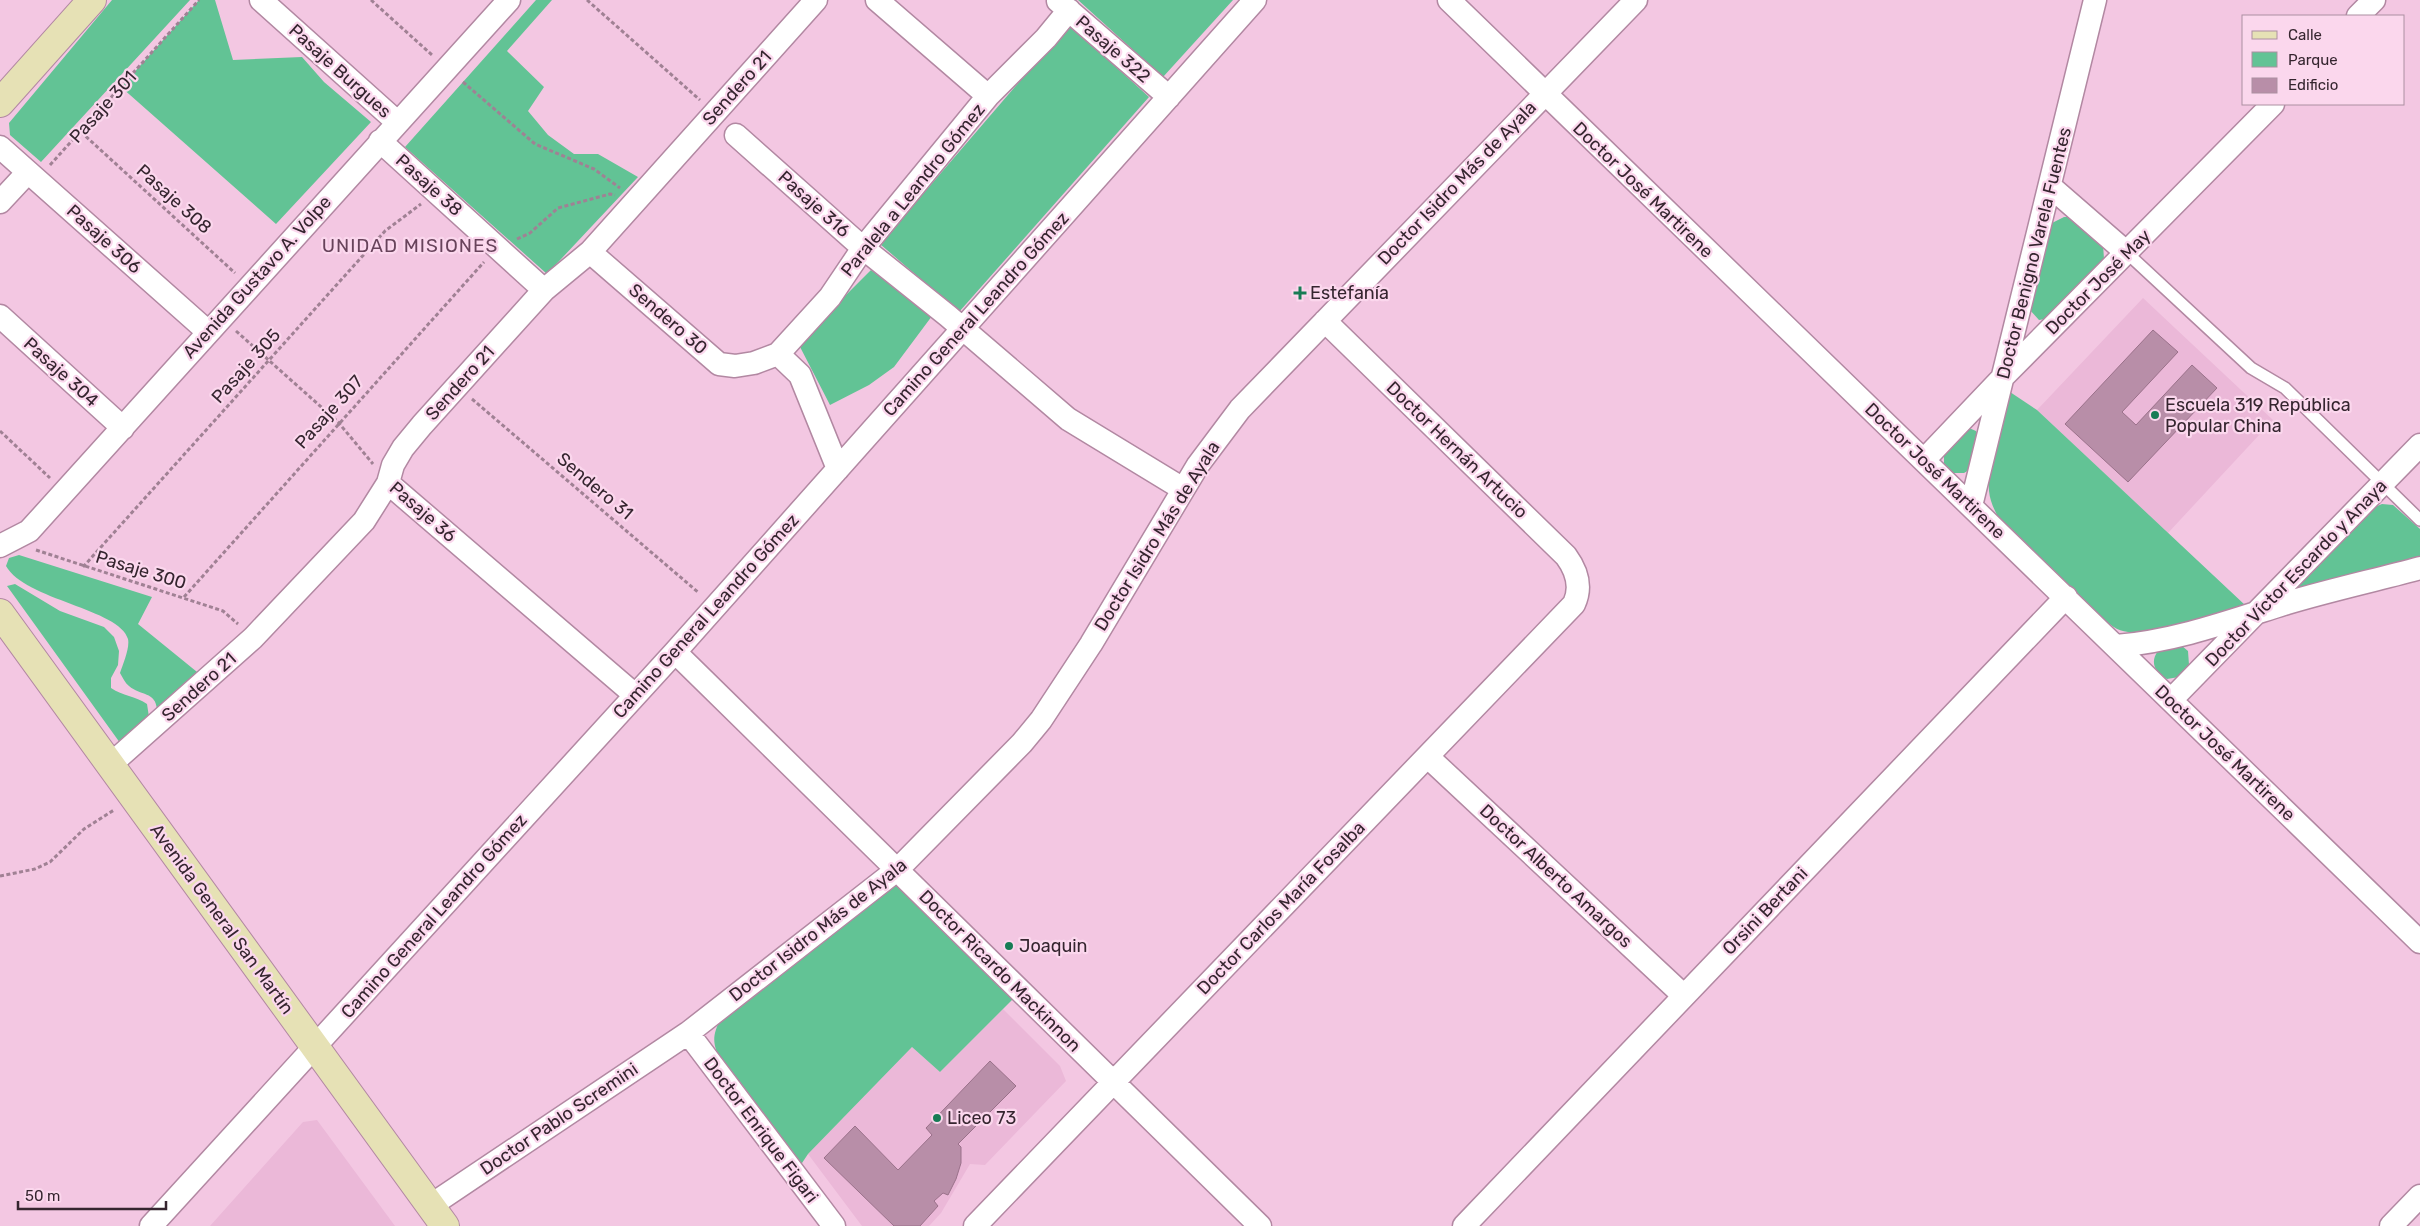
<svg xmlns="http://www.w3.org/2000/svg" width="2420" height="1226" viewBox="0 0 2420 1226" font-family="Rubik,sans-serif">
	<rect width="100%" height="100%" fill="#f3c7e2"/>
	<path fill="#ebb8d8" d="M 2143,298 L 2273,420 L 2168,533 L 2037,410 Z
		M 1003,1009 L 1060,1066 L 1066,1081 L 985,1165 L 970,1164 L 941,1213 L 929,1226 L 862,1226 L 808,1154 L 912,1047 L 940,1072 Z
		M 317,1120 L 395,1226 L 210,1226 L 303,1122 Z"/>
	<path fill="#62c395" d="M 112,0 L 190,0 L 41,162 L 10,135 L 9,123 Z
		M 199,0 L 215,0 L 233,60 L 302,57 L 324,82 L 371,122 L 276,224 L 121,87 Z
		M 536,0 L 552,0 L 507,51 L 544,87 L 528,111 L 548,135 L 574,154 L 598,154 L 638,177 L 547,274 L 405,147 Z
		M 1078,0 L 1233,0 L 1163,77 Z
		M 1069,24 L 1149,97 L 959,312 L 880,244 Z
		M 2064,217 L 2070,217 L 2103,244 L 2104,259 L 2045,319 L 2039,320 L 2030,310 L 2050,224 Z
		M 871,270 L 932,316 L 894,367 L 869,385 L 830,405 L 798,343 Z
		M 2010,392 L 2037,410 L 2245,605 C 2217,615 2157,638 2128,632 C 2117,631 2109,624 2101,617 L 2000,521 C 1995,511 1990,502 1989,491 C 1987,469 2004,416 2010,392 Z
		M 1969,428 L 1976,431 L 1979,437 L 1969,470 L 1964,473 L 1953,473 L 1944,464 L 1944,453 Z
		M 2382,504 L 2393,505 L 2420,529 L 2420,560 L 2295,591 L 2291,588 L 2370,509 Z
		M 19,555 L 152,597 L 138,624 L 202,676 L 157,710 C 156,691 140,696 129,686 C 125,683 123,678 120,673 C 123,664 130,648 128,639 C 120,609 25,600 6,566 L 9,558 Z
		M 15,584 L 60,611 L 104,627 L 114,637 L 119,651 L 118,665 L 111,678 L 111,688 C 123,696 135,696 147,704 L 149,717 L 123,747 L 7,586 Z
		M 2182,646 L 2188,651 L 2189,665 L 2179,677 L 2167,679 C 2156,673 2149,663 2158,651 Z
		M 898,885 L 1013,999 L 940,1072 L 912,1047 L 808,1154 L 800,1166 L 721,1061 C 712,1043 712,1036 721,1018 L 893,886 Z"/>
	<path fill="#b88ea8" stroke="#9a718a" d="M 2153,330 L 2178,352 L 2122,412 L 2136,425 L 2192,365 L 2217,388 L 2128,482 L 2065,424 Z
		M 990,1061 L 1016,1086 L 958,1144 L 961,1147 L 961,1163 L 956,1179 L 948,1195 L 943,1193 L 934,1201 L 938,1206 L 920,1226 L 894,1226 L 824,1158 L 855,1126 L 898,1170 L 932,1135 L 926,1128 Z"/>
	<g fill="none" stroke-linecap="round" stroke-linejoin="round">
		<g stroke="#b288a2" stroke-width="14">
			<path id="lane" d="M 2127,253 L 2251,368 L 2285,388 L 2420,520"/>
		</g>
		<g stroke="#b288a2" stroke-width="25">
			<path id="street" d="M 261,0 L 397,122
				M 877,0 L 988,96
				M 1449,0 L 2420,942
				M 1058,1 L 1169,97
				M 2358,16 L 2374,0
				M 736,135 L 863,248 L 948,316 L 1068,419 L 1183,489
				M 380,141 L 544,290
				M 0,147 L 207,331
				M 2051,187 L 2127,253
				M 0,202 L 28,172
				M 590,252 L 719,364 L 735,366 L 754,363 L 778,354 L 830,297 L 863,248 L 988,96 L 1046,38 L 1069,10
				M 0,316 L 123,428
				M 778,354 L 800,375 L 838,469
				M 1924,460 L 2003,377 L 2273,104
				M 388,483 L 635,695
				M 1971,506 L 2095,0
				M 0,546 L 29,531 L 509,0
				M 2116,646 C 2176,641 2230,621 2287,603 C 2330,590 2376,580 2420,568
				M 675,652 L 1260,1226
				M 2171,700 L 2420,445
				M 1428,757 L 1683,995
				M 110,765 L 253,638 L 364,521 L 388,483 L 393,465 L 403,448 L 422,425 L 544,290 L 590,252 L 816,0
				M 688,1033 L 834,1226
				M 430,1206 L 688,1033 L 898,869 L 1022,743 L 1041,720 L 1091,644 L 1198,465 L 1240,409 L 1636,0
				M 151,1226 L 675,652 L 1255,0
				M 975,1226 L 1574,604 C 1582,587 1577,571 1566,556 L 1325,321
				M 1464,1226 L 2066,597
				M 2391,1226 L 2420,1196"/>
		</g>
		<g stroke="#b288a2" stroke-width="30">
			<path id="secondary" d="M 0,103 L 92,0
				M 0,613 L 445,1226"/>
		</g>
		<path stroke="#a08194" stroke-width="3" stroke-dasharray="4 2.5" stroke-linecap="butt" d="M 371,0 L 432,55
			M 587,0 L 700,100
			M 463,82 L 535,144 L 594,169 L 620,188
			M 81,132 L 235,273
			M 50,165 L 199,0
			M 517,239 L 530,233 L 558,208 L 610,194 L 615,195
			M 236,331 L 338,422 L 373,464
			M 472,399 L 699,593
			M 0,431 L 50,478
			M 36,550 L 223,611 L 238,624
			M 83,567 L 385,231 L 421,204
			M 184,597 L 484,262
			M 0,876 L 35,869 L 50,862 L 84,829 L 114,810"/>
		<use href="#lane" stroke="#fff" stroke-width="11"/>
		<use href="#street" stroke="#fff" stroke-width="22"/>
		<use href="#secondary" stroke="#e6e1b5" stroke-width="28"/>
	</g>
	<g fill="#177c55" stroke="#fbd7ed" stroke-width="2">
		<path d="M1297.5 285.5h5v5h5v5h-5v5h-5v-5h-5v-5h5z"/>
		<circle cx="2155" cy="415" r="5"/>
		<circle cx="1009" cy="946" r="5"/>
		<circle cx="937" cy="1118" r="5"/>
	</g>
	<g text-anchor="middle" stroke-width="4.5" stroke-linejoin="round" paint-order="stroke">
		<g font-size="18" fill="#35252f" stroke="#fbd7ed">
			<text transform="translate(1113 49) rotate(41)" y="6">Pasaje 322</text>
			<text transform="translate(340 71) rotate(42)" y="6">Pasaje Burgues</text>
			<text transform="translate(737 88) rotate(-48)" y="6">Sendero 21</text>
			<text transform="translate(103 107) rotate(-48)" y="6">Pasaje 301</text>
			<text transform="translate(1457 183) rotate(-46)" y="6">Doctor Isidro Más de Ayala</text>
			<text transform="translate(429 185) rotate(42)" y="6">Pasaje 38</text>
			<text transform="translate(913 190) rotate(-51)" y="6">Paralela a Leandro Gómez</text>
			<text transform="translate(1643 190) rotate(44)" y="6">Doctor José Martirene</text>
			<text transform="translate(174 199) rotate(42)" y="6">Pasaje 308</text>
			<text transform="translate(814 204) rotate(42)" y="6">Pasaje 316</text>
			<text transform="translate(104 239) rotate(42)" y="6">Pasaje 306</text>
			<text transform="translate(2034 253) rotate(-76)" y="6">Doctor Benigno Varela Fuentes</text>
			<text transform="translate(257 277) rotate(-48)" y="6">Avenida Gustavo A. Volpe</text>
			<text transform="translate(2098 282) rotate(-45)" y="6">Doctor José May</text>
			<text transform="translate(976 314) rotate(-48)" y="6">Camino General Leandro Gómez</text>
			<text transform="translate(668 319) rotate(41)" y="6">Sendero 30</text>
			<text transform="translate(246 366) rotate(-48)" y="6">Pasaje 305</text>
			<text transform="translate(61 372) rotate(42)" y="6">Pasaje 304</text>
			<text transform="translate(460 383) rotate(-48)" y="6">Sendero 21</text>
			<text transform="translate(329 412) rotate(-48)" y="6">Pasaje 307</text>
			<text transform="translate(1457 450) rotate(44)" y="6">Doctor Hernán Artucio</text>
			<text transform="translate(1935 471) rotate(44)" y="6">Doctor José Martirene</text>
			<text transform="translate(595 486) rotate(40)" y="6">Sendero 31</text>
			<text transform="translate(423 512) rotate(41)" y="6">Pasaje 36</text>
			<text transform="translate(1157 536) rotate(-58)" y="6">Doctor Isidro Más de Ayala</text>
			<text transform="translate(141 570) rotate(17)" y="6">Pasaje 300</text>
			<text transform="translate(2296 573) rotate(-46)" y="6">Doctor Víctor Escardo y Anaya</text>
			<text transform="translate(706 616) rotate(-48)" y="6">Camino General Leandro Gómez</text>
			<text transform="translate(199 687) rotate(-42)" y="6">Sendero 21</text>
			<text transform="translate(2225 753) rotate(44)" y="6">Doctor José Martirene</text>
			<text transform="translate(1556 876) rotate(43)" y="6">Doctor Alberto Amargos</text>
			<text transform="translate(1281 908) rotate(-46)" y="6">Doctor Carlos María Fosalba</text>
			<text transform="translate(1765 911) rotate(-46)" y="6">Orsini Bertani</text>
			<text transform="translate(434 916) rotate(-48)" y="6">Camino General Leandro Gómez</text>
			<text transform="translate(222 919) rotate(54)" y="6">Avenida General San Martín</text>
			<text transform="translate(818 930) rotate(-38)" y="6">Doctor Isidro Más de Ayala</text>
			<text transform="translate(1000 971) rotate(45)" y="6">Doctor Ricardo Mackinnon</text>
			<text transform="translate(559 1119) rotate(-34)" y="6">Doctor Pablo Scremini</text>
			<text transform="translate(761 1130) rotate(53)" y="6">Doctor Enrique Figari</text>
		</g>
		<g font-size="18" fill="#35252f" stroke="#fbd7ed" text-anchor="start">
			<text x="1310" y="299">Estefanía</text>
			<text x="2165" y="411">Escuela 319 República<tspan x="2165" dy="21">Popular China</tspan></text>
			<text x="1019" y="952">Joaquin</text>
			<text x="947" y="1124">Liceo 73</text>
		</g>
		<g font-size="19" letter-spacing="1" fill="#68435b" stroke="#fbd7ed">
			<text x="410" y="252">UNIDAD MISIONES</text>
		</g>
	</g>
	<rect x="2242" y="15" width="162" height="90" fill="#fbd7ed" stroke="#ac90a1"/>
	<rect x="2252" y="31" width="25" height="8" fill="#e6e1b5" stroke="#ac90a1"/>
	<text x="2288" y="40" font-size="15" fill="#35252f">Calle</text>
	<rect x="2252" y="52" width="25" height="15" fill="#62c395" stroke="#ac90a1"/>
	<text x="2288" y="65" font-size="15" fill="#35252f">Parque</text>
	<rect x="2252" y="78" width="25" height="15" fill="#b88ea8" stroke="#ac90a1"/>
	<text x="2288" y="90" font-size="15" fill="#35252f">Edificio</text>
	<path d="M18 1201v8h148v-8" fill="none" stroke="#35252f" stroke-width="2.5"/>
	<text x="25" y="1201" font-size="15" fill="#35252f" stroke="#fbd7ed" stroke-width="4" paint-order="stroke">50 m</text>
</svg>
